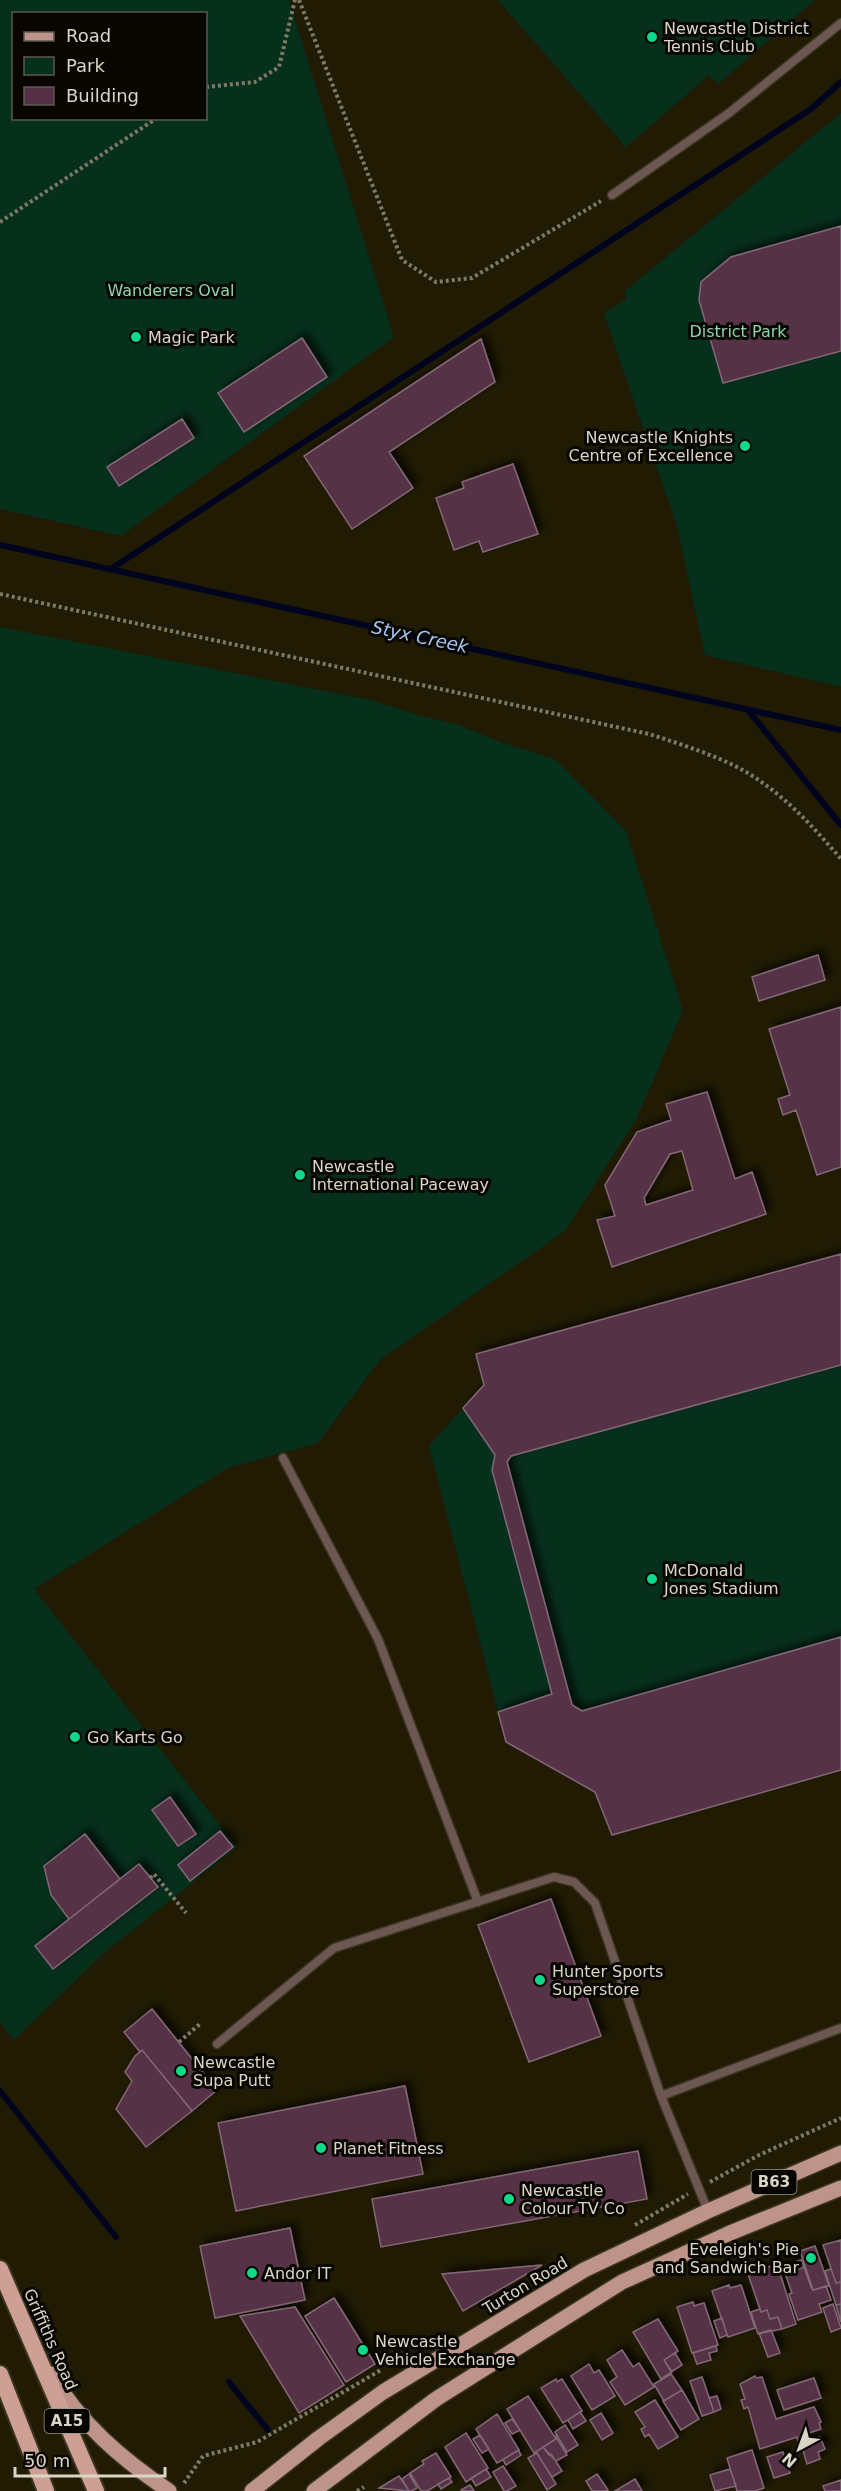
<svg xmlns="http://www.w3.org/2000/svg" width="841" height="2491" viewBox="0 0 841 2491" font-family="'DejaVu Sans',sans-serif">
	<defs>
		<filter id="shadow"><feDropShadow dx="5.5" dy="-5.5" stdDeviation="3" flood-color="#0009"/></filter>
	</defs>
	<rect width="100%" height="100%" fill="#211b03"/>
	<path fill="#062f1c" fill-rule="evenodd" d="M 0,0 L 289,0 L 394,337 L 121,536 L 0,509 ZM 14,14 L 206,14 L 206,118 L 14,118 Z
		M 498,0 L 815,0 L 718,84 L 709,75 L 626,147 Z
		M 841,113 L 841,687 L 705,655 L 677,526 L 604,314 L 626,299 L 625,291 Z
		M 0,627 L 371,700 L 418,715 L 459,725 L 503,743 L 555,759 L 626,831 L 683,1010 L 637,1118 L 565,1231 L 380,1360 L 318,1443 L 228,1468 L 34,1589 L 237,1847 L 103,1954 L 14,2040 L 0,2023 Z
		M 841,1254 L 841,1770 L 612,1835 L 594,1792 L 506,1742 L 429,1446 L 484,1385 L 476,1354 Z"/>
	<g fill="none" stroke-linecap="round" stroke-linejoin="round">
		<path stroke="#00041e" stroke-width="6" d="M 0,545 L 841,730
			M 111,569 L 811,109 L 841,82
			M 748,710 L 841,825
			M 0,2091 L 116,2237
			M 229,2382 L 268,2430"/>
	</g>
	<path fill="#553045" stroke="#826876" stroke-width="1.5" fill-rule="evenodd" filter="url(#shadow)" d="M 841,226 L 841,351 L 723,383 L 699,300 L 701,282 L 731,257 Z
		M 302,338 L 327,377 L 244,432 L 218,393 Z
		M 481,339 L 495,382 L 389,452 L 413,488 L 352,529 L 304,456 Z
		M 182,419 L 194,438 L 119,486 L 107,467 Z
		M 513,464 L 538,534 L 483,552 L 479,541 L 454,550 L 436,498 L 464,488 L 462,482 Z
		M 818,955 L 825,980 L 759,1001 L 752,977 Z
		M 841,1007 L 841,1167 L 817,1175 L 796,1110 L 783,1115 L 778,1099 L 790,1095 L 769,1029 Z
		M 707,1092 L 735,1179 L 752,1172 L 766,1214 L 612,1267 L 597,1220 L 615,1216 L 605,1185 L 637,1132 L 671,1120 L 666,1104 ZM 682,1151 L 693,1190 L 646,1205 L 644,1198 L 670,1154 Z
		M 841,1254 L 841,1365 L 511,1456 L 507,1462 L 572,1705 L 582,1711 L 841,1637 L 841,1770 L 612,1835 L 595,1792 L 506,1742 L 498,1712 L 552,1694 L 492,1470 L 495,1455 L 463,1408 L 484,1385 L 476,1354 Z
		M 170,1797 L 196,1834 L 178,1846 L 152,1810 Z
		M 220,1831 L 233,1847 L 190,1881 L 178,1865 Z
		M 85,1834 L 120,1879 L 69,1919 L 51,1895 L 44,1866 Z
		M 139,1864 L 158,1887 L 53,1969 L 35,1946 Z
		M 551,1899 L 601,2036 L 529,2062 L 478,1925 Z
		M 152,2009 L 217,2090 L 192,2111 L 142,2050 L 140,2052 L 124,2032 Z
		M 142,2050 L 192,2111 L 146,2147 L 116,2109 L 132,2081 L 125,2072 L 135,2056 Z
		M 405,2086 L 423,2174 L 236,2211 L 218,2123 Z
		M 638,2151 L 647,2199 L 381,2247 L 372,2199 Z
		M 290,2228 L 305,2300 L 215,2318 L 200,2246 Z
		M 841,2240 L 841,2282 L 836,2283 L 823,2245 Z
		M 815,2246 L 829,2286 L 813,2290 L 800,2251 Z
		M 801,2260 L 804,2267 L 784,2274 L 781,2267 Z
		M 777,2264 L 796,2324 L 782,2329 L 778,2317 L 770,2319 L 767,2310 L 761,2312 L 748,2274 Z
		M 542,2265 L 463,2311 L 442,2274 Z
		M 804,2267 L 811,2287 L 813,2290 L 826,2286 L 831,2300 L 819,2304 L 822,2312 L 798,2320 L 789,2294 L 792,2293 L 785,2273 Z
		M 831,2269 L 836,2283 L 841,2282 L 841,2304 L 836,2305 L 825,2271 Z
		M 729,2285 L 730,2288 L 741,2285 L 755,2328 L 728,2337 L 712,2291 Z
		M 334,2298 L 375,2364 L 346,2382 L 305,2316 Z
		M 693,2302 L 694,2306 L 704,2303 L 718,2345 L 692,2353 L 677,2307 Z
		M 833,2304 L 841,2328 L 831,2332 L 823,2308 Z
		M 841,2304 L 841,2322 L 836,2305 Z
		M 295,2307 L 344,2385 L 299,2413 L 240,2316 Z
		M 760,2309 L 761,2312 L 767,2310 L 770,2319 L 778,2317 L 782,2329 L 758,2334 L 751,2312 Z
		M 722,2318 L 727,2335 L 720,2338 L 714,2321 Z
		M 658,2319 L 678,2351 L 664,2360 L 672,2372 L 661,2379 L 633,2332 Z
		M 771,2330 L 780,2353 L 768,2357 L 759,2333 Z
		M 716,2346 L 717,2351 L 709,2353 L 711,2360 L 697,2364 L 693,2353 Z
		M 622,2350 L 633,2367 L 639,2363 L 654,2387 L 625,2405 L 610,2382 L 617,2377 L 607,2360 Z
		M 675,2353 L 682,2365 L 671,2372 L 664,2360 Z
		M 589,2364 L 594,2373 L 599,2370 L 615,2396 L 592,2410 L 571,2376 Z
		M 671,2374 L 682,2390 L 664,2401 L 654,2384 Z
		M 755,2376 L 756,2378 L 762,2377 L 776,2419 L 814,2407 L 821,2422 L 819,2423 L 821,2429 L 806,2434 L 808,2438 L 798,2441 L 797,2437 L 760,2449 L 748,2407 L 744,2409 L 741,2400 L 745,2399 L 740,2384 Z
		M 702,2377 L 714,2412 L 702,2416 L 690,2381 Z
		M 814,2378 L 821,2398 L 784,2410 L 777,2390 Z
		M 556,2379 L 557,2382 L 562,2379 L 582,2411 L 563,2423 L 541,2388 Z
		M 682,2390 L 699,2419 L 681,2430 L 663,2401 Z
		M 528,2396 L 556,2439 L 534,2453 L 507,2409 Z
		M 717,2396 L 721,2409 L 714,2412 L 709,2398 Z
		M 655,2400 L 678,2437 L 658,2449 L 649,2434 L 645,2437 L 641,2429 L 645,2427 L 635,2412 Z
		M 580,2412 L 586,2421 L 573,2429 L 568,2420 Z
		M 601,2413 L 613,2433 L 602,2440 L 590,2420 Z
		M 497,2414 L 519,2450 L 497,2463 L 476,2429 Z
		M 512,2419 L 520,2430 L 512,2434 L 505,2423 Z
		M 565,2425 L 578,2445 L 567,2452 L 555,2432 Z
		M 466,2433 L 488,2468 L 466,2482 L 445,2447 Z
		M 480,2435 L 489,2449 L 482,2453 L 473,2439 Z
		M 556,2437 L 567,2455 L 556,2461 L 543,2447 L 556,2439 Z
		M 820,2437 L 825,2449 L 818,2452 L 820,2459 L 807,2464 L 801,2444 Z
		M 543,2447 L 549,2455 L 551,2454 L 562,2471 L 552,2477 L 536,2452 Z
		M 518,2450 L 521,2455 L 506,2465 L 503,2460 Z
		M 752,2450 L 764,2488 L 755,2491 L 737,2491 L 727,2458 Z
		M 783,2452 L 790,2473 L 774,2478 L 767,2457 Z
		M 436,2453 L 451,2477 L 427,2491 L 421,2491 L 410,2473 L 424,2464 L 422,2461 Z
		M 537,2453 L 556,2484 L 547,2490 L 528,2458 Z
		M 503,2466 L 516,2486 L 507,2491 L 504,2491 L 493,2472 Z
		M 486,2469 L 491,2477 L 476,2486 L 471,2478 Z
		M 730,2469 L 736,2486 L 715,2491 L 710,2475 Z
		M 409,2474 L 417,2488 L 412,2491 L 409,2491 L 402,2479 Z
		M 597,2474 L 608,2490 L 605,2491 L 592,2491 L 586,2481 Z
		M 399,2476 L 409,2491 L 379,2488 Z
		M 449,2478 L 452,2482 L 441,2489 L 438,2484 Z
		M 635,2479 L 642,2491 L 615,2491 Z
		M 841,2480 L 841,2491 L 825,2491 L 823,2486 Z
		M 470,2485 L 474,2491 L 462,2491 L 461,2490 Z"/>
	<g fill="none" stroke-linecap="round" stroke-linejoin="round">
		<g stroke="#3b351e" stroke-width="11">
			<path id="service" d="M 612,195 L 729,113 L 841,23
				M 283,1458 L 378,1639 L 478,1902
				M 217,2044 L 334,1948 L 554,1877 L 574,1882 L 595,1903 L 661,2096 L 708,2211
				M 661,2096 L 841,2028"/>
		</g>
		<g stroke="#3b351e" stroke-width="18">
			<path id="primary" d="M 51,2374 C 79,2423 123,2460 169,2491
				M 252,2491 L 319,2438 L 383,2392 L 584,2270 L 708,2211 L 841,2153
				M 314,2491 L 436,2399 L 622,2282 L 730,2233 L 841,2188"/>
		</g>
		<g stroke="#3b351e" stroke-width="20">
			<path id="trunk" d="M 0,2269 L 96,2491
				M 0,2374 L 46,2491"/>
		</g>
		<path stroke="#7f7a68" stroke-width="4" stroke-dasharray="3 3" stroke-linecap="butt" d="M 299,0 L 402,260 L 436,282 L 472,278 L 601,201
			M 206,87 L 255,82 L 279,67 L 295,0
			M 0,222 L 157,118
			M 0,594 L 649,734 C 677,743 706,752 733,765 C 776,786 810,823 841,859
			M 150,1878 L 154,1874 L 186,1913
			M 179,2042 L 200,2024
			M 710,2182 L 759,2155 L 841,2118
			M 635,2225 L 688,2194
			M 184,2483 L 203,2456 L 257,2442 L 381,2370
			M 357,2491 L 364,2487"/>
		<use href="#service" stroke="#6c5752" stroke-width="8"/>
		<use href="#primary" stroke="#be948a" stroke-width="15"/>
		<use href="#trunk" stroke="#cea095" stroke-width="16"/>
	</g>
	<g fill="#0dd98a" stroke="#080601" stroke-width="2">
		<circle cx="652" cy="37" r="6"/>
		<circle cx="136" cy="337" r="6"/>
		<circle cx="745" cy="446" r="6"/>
		<circle cx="300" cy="1175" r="6"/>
		<circle cx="652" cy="1579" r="6"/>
		<circle cx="75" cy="1737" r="6"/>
		<circle cx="540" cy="1980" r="6"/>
		<circle cx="181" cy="2071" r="6"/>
		<circle cx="321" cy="2148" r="6"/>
		<circle cx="509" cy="2199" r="6"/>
		<circle cx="811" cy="2258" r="6"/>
		<circle cx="252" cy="2273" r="6"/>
		<circle cx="363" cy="2350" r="6"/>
	</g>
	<g text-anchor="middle" stroke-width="6" stroke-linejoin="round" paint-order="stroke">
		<g fill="#080601" stroke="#9a978c" stroke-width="1.5">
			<rect x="751.5" y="2170" width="45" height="24" rx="4.5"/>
			<rect x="44.5" y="2409" width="45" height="24" rx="4.5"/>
		</g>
		<g font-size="15" font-weight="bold" fill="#d9d5c7">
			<text x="774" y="2187">B63</text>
			<text x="67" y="2426">A15</text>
		</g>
		<g font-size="16" fill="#d9d5c7" stroke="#080601" text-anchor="start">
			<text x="664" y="34">Newcastle District<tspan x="664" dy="18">Tennis Club</tspan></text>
			<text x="148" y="343">Magic Park</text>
			<text x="733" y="443" text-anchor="end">Newcastle Knights<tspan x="733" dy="18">Centre of Excellence</tspan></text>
			<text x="312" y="1172">Newcastle<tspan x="312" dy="18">International Paceway</tspan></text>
			<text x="664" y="1576">McDonald<tspan x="664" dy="18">Jones Stadium</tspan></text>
			<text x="87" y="1743">Go Karts Go</text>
			<text x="552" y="1977">Hunter Sports<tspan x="552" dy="18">Superstore</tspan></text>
			<text x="193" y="2068">Newcastle<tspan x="193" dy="18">Supa Putt</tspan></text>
			<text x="333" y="2154">Planet Fitness</text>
			<text x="521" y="2196">Newcastle<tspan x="521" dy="18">Colour TV Co</tspan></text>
			<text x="799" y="2255" text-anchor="end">Eveleigh's Pie<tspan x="799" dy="18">and Sandwich Bar</tspan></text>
			<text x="264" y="2279">Andor IT</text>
			<text x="375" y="2347">Newcastle<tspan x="375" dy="18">Vehicle Exchange</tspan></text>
		</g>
		<g font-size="16" fill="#8ed6ad" stroke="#080601">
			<text x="171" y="296">Wanderers Oval</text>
			<text x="738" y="337">District Park</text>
		</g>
		<g font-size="16" fill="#d9d5c7" stroke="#080601">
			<text transform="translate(525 2285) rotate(-31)" y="6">Turton Road</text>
			<text transform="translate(51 2339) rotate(66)" y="6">Griffiths Road</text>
		</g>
		<g font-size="18" font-style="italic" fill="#a6c5f4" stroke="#080601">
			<text transform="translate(420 637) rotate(12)" y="6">Styx Creek</text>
		</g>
	</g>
	<rect x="12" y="12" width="195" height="108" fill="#080601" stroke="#5c5950" stroke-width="1.5"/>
	<rect x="24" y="32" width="30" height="9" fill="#be948a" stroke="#5c5950" stroke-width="1.5"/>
	<text x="66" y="42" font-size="18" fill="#d9d5c7">Road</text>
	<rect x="24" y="57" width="30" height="18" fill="#062f1c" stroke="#5c5950" stroke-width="1.5"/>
	<text x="66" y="72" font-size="18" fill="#d9d5c7">Park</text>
	<rect x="24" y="87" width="30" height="18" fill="#553045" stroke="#5c5950" stroke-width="1.5"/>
	<text x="66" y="102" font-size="18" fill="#d9d5c7">Building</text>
	<g transform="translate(799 2449) rotate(221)" stroke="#080601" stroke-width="4.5" paint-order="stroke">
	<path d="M0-4.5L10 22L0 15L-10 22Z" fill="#d9d5c7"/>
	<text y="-9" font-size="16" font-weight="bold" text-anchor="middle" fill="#d9d5c7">N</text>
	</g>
	<path d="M15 2467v9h150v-9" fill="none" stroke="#d9d5c7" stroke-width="3"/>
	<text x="24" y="2467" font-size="18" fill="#d9d5c7" stroke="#080601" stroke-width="4.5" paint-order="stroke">50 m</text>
</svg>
